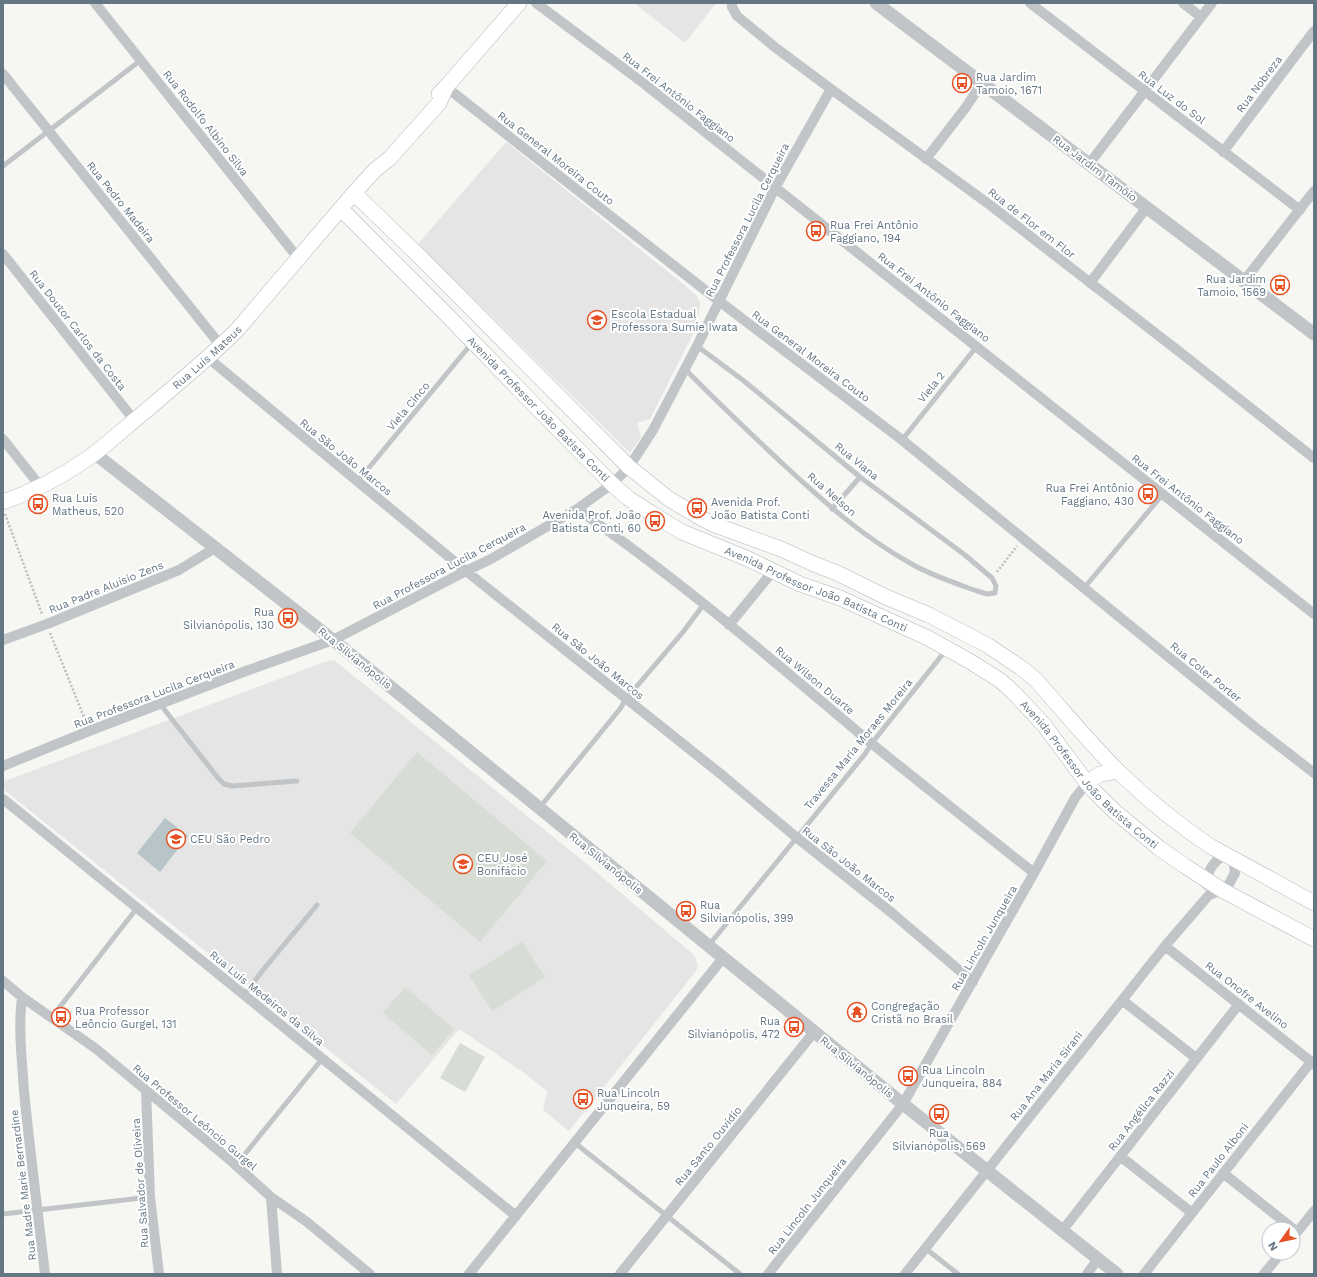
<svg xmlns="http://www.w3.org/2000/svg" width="1317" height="1277" viewBox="0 0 1317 1277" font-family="'Work Sans',sans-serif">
	<rect width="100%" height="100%" fill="#f6f6f3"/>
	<path fill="#e4e5e4" d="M 634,3 L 716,3 L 685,43 Z
		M 506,142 L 683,284 L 696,295 L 700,303 L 697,326 L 650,419 L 637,423 L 641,437 L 630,453 L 418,244 Z
		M 330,660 L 335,661 L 582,860 L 694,955 L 698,965 L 696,971 L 569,1131 L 543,1110 L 547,1091 L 523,1072 L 459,1029 L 396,1104 L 3,789 L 3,783 L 5,781 Z"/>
	<path fill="#d7ddd4" d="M 417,752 L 547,861 L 480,942 L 350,833 Z
		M 522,942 L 545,977 L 492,1011 L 469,975 Z
		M 405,987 L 454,1029 L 432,1055 L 383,1013 Z
		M 460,1043 L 485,1057 L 465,1092 L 440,1078 Z"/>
	<path fill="#b7c4c8" d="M 165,818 L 188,836 L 160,872 L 137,853 Z"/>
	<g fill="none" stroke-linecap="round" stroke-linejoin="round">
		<g stroke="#b3b9bd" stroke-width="16">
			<g id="secondary">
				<path d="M 439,94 L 446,87 L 519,3"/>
				<path d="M 354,193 L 421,258 L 629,467 L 669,499 L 701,518 L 715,525 L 781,549 L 814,564 L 837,573 L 886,597 L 929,615 L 987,645 L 1020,667 L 1034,678 C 1063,710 1091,745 1122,775 C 1149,801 1179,825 1210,846 L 1314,903"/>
				<path id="s1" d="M 341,209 L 444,312 L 546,417 L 612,484 L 628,498 L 651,513 L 682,532 L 746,558 L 800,584 L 840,598 L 928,638 L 971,662 L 1001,681 L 1014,693 L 1044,725 L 1087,783 L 1095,792 L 1113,810 L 1159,848 L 1185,866 L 1222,890 L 1314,939"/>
				<path id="s2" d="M 3,502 C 32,492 61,477 87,459 C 108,444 128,425 148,409 C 178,383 209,358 237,330 L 354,193 L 375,170 L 390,158 L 439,103 L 446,87"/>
				<path d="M 1087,783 L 1100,774 L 1118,771"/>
			</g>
		</g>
		<path stroke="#bbbdc0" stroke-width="2.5" stroke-dasharray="2 2" stroke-linecap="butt" d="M 5,514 L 42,614
			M 997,572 L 1017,546
			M 50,633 L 86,722"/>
		<path stroke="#c1c5c8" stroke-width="5" d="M 3,166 L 141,60
			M 685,369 C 717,402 750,433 783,464 C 823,501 863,537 910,563 C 930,575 955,583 977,591 L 987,594 L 995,593 L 996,586 L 992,578 L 965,555 L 860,477 L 744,381 L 697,346
			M 902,440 L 977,346
			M 357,481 L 367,470 L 472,343
			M 832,509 L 860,477
			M 1084,588 L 1163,494
			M 160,704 L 218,778 L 224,784 L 232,786 L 297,781
			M 540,807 L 620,709 L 626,699 L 683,632 L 704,604
			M 709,945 L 865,754 L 872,743 L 946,650
			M 244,995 L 263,970 L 317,905
			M 52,1017 L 137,908
			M 575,1143 L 740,1274
			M 236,1165 L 322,1059
			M 3,1214 L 150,1197
			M 925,1248 L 958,1274"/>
		<path stroke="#c1c5c8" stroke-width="10" d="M 95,3 L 298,258
			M 536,3 L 642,82 L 1314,614
			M 732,3 L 732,7 L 737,16 L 776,48 L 831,89 L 990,205 L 1181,353 L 1314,458
			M 1030,3 L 1300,210
			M 1183,3 L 1201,17
			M 3,74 L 221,346
			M 446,87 L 719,301 L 902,440 L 1256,728 L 1314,773
			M 1223,152 L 1314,31
			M 926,159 L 966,107 L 982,83
			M 1089,164 L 1212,3
			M 3,254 L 134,420
			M 1244,281 L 1314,191
			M 1090,283 L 1147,207
			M 207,357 L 466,571 L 722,775 L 796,837 L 892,913 L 973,982
			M 3,439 L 40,486
			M 577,509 C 680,580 775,662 871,743 C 925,787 980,830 1034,873
			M 729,625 L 773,571
			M 3,640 L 47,624 L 179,570 L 215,548
			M 3,766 L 89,731 L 246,671 L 333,640 L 466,571 L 491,559 L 577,509 L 612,484 L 629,467 L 653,430 L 697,346 L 775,188 L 831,89
			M 3,799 L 516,1216
			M 1207,885 C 1206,871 1214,861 1226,854
			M 1165,946 L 1314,1064
			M 3,981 L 22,997 L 95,1048 L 230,1160 L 271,1197 L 307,1222 L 370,1274
			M 22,997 C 18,1028 22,1060 24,1091 C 30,1152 38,1213 45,1274
			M 1122,1000 L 1196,1058
			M 146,1091 L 150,1197 L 159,1274
			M 1120,1156 L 1192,1213
			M 1223,1173 L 1297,1232
			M 271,1197 L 277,1274
			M 1062,1231 L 1239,1004
			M 1294,1236 L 1314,1211
			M 469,1274 L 723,958
			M 620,1274 L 814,1032
			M 768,1274 L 903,1104 L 1034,873 L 1075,798 L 1087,783
			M 905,1274 L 1165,946 L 1209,895 L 1222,890 L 1229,884 L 1235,873 L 1233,859
			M 1087,1274 L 1098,1259
			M 1144,1274 L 1311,1062
			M 1264,1274 L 1281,1253"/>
		<path stroke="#c1c5c8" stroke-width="13" d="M 876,3 L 1314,334
			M 94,453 L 333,640 L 903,1104 L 1117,1274"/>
		<use href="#secondary" stroke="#fff" stroke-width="15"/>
	</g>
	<defs>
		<g id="bus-ring" transform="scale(1)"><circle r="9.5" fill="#fff" stroke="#e65022" stroke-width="1.5"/><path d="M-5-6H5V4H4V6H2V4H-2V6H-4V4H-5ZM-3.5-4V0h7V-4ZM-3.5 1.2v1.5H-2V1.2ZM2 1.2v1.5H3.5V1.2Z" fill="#e65022"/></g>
		<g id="school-ring" transform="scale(1)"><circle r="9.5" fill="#fff" stroke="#e65022" stroke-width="1.5"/><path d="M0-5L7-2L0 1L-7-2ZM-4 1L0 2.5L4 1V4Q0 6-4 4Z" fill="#e65022"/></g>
		<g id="temple-ring" transform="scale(1)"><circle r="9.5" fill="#fff" stroke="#e65022" stroke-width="1.5"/><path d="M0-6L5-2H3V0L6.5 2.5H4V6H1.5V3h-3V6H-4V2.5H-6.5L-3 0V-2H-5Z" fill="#e65022"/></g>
	</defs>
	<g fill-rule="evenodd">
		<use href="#bus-ring" x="962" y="83"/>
		<use href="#bus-ring" x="816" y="231"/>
		<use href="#bus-ring" x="1280" y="285"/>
		<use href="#school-ring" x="597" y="320"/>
		<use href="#bus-ring" x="1148" y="494"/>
		<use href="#bus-ring" x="38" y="504"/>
		<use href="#bus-ring" x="697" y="508"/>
		<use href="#bus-ring" x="655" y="521"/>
		<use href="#bus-ring" x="288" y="618"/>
		<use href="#school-ring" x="176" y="839"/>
		<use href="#school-ring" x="463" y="864"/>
		<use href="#bus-ring" x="686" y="911"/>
		<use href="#temple-ring" x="857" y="1012"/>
		<use href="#bus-ring" x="61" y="1017"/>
		<use href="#bus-ring" x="794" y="1027"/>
		<use href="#bus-ring" x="908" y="1076"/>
		<use href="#bus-ring" x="583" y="1099"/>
		<use href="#bus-ring" x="939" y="1114"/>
	</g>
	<g text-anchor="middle" stroke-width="4" stroke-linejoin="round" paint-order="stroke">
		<g font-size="11" fill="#647684" stroke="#fff" text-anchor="start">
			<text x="976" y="81">Rua Jardim<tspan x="976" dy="13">Tamoio, 1671</tspan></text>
			<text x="830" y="229">Rua Frei Antônio<tspan x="830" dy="13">Faggiano, 194</tspan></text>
			<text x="1266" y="283" text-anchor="end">Rua Jardim<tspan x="1266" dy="13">Tamoio, 1569</tspan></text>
			<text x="611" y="318">Escola Estadual<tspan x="611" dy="13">Professora Sumie Iwata</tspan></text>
			<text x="1134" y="492" text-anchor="end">Rua Frei Antônio<tspan x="1134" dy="13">Faggiano, 430</tspan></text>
			<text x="52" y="502">Rua Luís<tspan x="52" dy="13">Matheus, 520</tspan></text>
			<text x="711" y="506">Avenida Prof.<tspan x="711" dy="13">João Batista Conti</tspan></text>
			<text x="641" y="519" text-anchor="end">Avenida Prof. João<tspan x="641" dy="13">Batista Conti, 60</tspan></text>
			<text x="274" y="616" text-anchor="end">Rua<tspan x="274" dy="13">Silvianópolis, 130</tspan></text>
			<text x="190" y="843">CEU São Pedro</text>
			<text x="477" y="862">CEU José<tspan x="477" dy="13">Bonifácio</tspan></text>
			<text x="700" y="909">Rua<tspan x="700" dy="13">Silvianópolis, 399</tspan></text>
			<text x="871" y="1010">Congregação<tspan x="871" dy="13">Cristã no Brasil</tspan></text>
			<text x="75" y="1015">Rua Professor<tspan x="75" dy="13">Leôncio Gurgel, 131</tspan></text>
			<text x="780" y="1025" text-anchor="end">Rua<tspan x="780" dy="13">Silvianópolis, 472</tspan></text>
			<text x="922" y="1074">Rua Lincoln<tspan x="922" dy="13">Junqueira, 884</tspan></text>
			<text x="597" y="1097">Rua Lincoln<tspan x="597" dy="13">Junqueira, 59</tspan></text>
			<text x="939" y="1137" text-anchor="middle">Rua<tspan x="939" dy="13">Silvianópolis, 569</tspan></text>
		</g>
		<g font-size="11" fill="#647684" stroke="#fff">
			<text transform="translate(1259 84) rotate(-53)" y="4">Rua Nobreza</text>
			<text transform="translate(679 97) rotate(38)" y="4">Rua Frei Antônio Faggiano</text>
			<text transform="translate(1172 97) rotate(37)" y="4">Rua Luz do Sol</text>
			<text transform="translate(206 123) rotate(52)" y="4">Rua Rodolfo Albino Silva</text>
			<text transform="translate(556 158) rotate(38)" y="4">Rua General Moreira Couto</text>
			<text transform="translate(1095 168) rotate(37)" y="4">Rua Jardim Tamôio</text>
			<text transform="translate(121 202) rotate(51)" y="4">Rua Pedro Madeira</text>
			<text transform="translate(747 220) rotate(-63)" y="4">Rua Professora Lucila Cerqueira</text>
			<text transform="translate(1032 223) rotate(38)" y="4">Rua de Flor em Flor</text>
			<text transform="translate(934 297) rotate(38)" y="4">Rua Frei Antônio Faggiano</text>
			<text transform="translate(78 330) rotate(52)" y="4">Rua Doutor Carlos da Costa</text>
			<text dy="4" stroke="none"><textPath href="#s2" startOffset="252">Rua Luís Mateus</textPath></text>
			<text transform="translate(811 356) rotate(37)" y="4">Rua General Moreira Couto</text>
			<text transform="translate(931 387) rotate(-51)" y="4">Viela 2</text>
			<text transform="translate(408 406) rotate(-50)" y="4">Viela Cinco</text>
			<text dy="4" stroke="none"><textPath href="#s1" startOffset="281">Avenida Professor João Batista Conti</textPath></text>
			<text transform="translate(346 457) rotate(39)" y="4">Rua São João Marcos</text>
			<text transform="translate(857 461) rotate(39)" y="4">Rua Viana</text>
			<text transform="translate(832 494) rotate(41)" y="4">Rua Nelson</text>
			<text transform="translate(1188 499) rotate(38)" y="4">Rua Frei Antônio Faggiano</text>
			<text transform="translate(449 566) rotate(-28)" y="4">Rua Professora Lucila Cerqueira</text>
			<text transform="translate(106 587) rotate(-22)" y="4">Rua Padre Aluísio Zens</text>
			<text dy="4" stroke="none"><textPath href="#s1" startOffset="617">Avenida Professor João Batista Conti</textPath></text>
			<text transform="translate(355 658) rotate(39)" y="4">Rua Silvianópolis</text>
			<text transform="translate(598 661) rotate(39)" y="4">Rua São João Marcos</text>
			<text transform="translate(1206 672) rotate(39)" y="4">Rua Coler Porter</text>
			<text transform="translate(815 680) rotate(40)" y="4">Rua Wilson Duarte</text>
			<text transform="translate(154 694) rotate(-21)" y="4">Rua Professora Lucila Cerqueira</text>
			<text transform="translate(858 744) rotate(-51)" y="4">Travessa Maria Moraes Moreira</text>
			<text dy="4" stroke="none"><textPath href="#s1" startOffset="953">Avenida Professor João Batista Conti</textPath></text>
			<text transform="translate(606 863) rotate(39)" y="4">Rua Silvianópolis</text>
			<text transform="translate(849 864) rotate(38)" y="4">Rua São João Marcos</text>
			<text transform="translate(984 938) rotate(-60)" y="4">Rua Lincoln Junqueira</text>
			<text transform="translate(1247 995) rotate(38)" y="4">Rua Onofre Avelino</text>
			<text transform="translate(267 998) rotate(39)" y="4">Rua Luís Medeiros da Silva</text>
			<text transform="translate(857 1067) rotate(39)" y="4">Rua Silvianópolis</text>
			<text transform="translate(1046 1076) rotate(-52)" y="4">Rua Ana Maria Sirani</text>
			<text transform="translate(1141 1110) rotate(-52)" y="4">Rua Angélica Razzi</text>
			<text transform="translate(195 1117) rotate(40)" y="4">Rua Professor Leôncio Gurgel</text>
			<text transform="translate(708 1146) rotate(-51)" y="4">Rua Santo Ouvídio</text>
			<text transform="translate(1218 1160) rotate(-52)" y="4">Rua Paulo Alboni</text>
			<text transform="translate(140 1183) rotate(-94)" y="4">Rua Salvador de Oliveira</text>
			<text transform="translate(23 1185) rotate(-97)" y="4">Rua Madre Marie Bernardine</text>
			<text transform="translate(807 1206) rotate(-52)" y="4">Rua Lincoln Junqueira</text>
		</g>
	</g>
	<rect width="1317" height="1277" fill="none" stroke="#647684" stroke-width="8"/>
	<g transform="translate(1281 1241) rotate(237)"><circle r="19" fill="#ffffff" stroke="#c1c8ce"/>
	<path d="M0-3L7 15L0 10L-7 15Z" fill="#e65022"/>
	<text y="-6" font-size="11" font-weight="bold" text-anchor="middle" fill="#647684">N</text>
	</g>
</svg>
